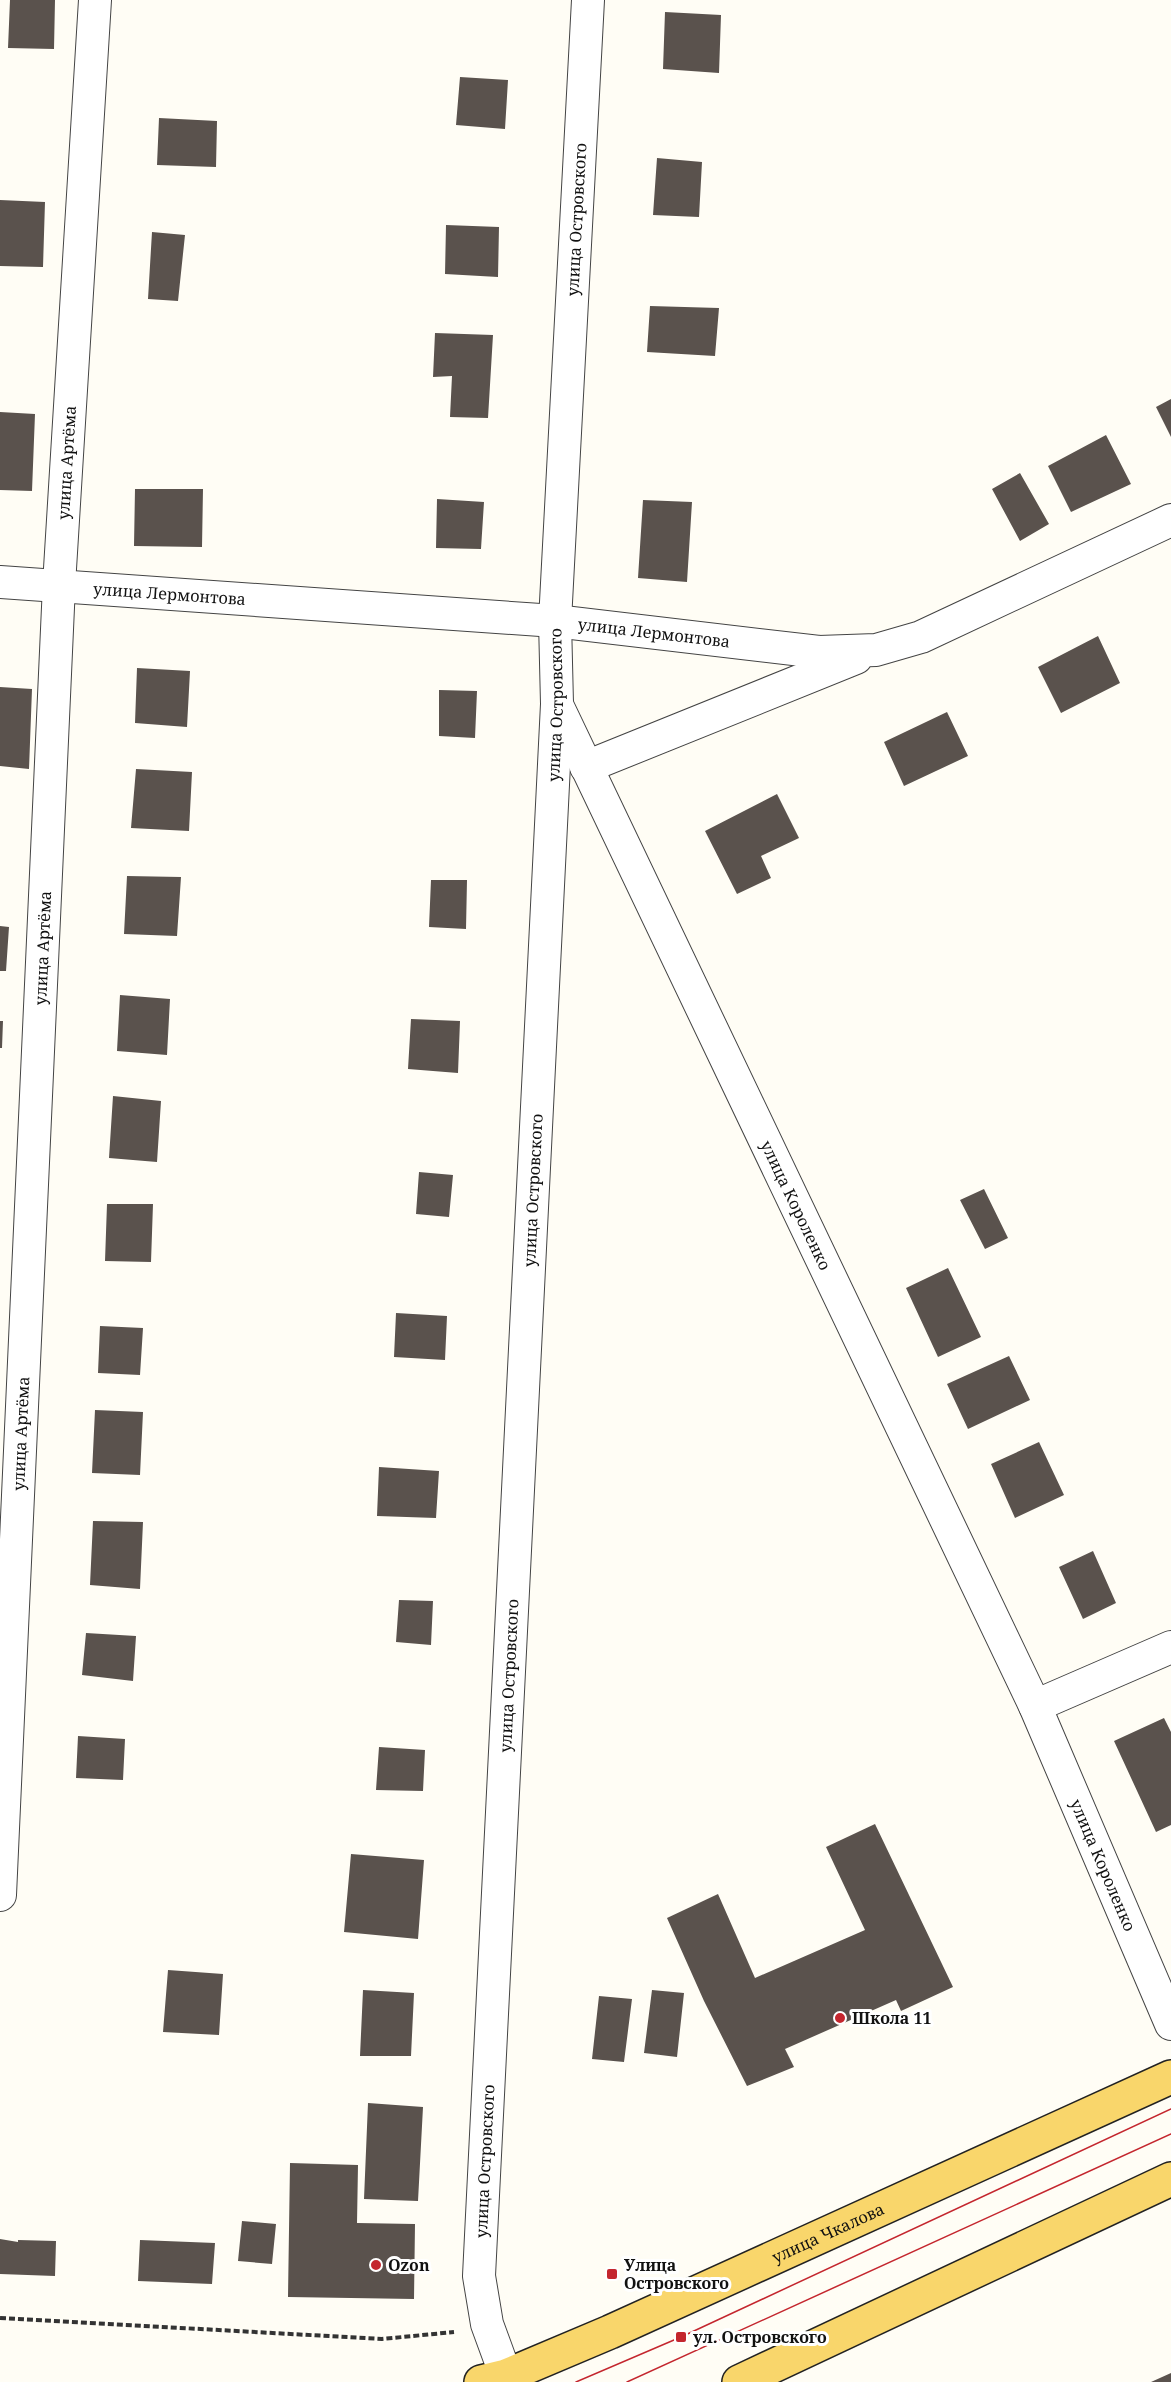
<svg xmlns="http://www.w3.org/2000/svg" width="1171" height="2382" viewBox="0 0 1171 2382" font-family="'Noto Serif',serif">
	<rect width="100%" height="100%" fill="#fffdf5"/>
	<path fill="#5a524d" d="M 10,0 L 55,0 L 54,49 L 8,48 Z
		M 665,12 L 721,15 L 719,73 L 663,69 Z
		M 460,77 L 508,80 L 505,129 L 456,125 Z
		M 159,118 L 217,121 L 216,167 L 157,165 Z
		M 657,158 L 702,162 L 699,217 L 653,215 Z
		M 0,200 L 45,202 L 43,267 L 0,266 Z
		M 446,225 L 499,227 L 498,277 L 445,274 Z
		M 152,232 L 185,235 L 178,301 L 148,299 Z
		M 650,306 L 719,308 L 715,356 L 647,352 Z
		M 435,333 L 493,335 L 488,418 L 450,417 L 452,376 L 433,377 Z
		M 1171,399 L 1171,437 L 1156,407 Z
		M 0,412 L 35,414 L 32,491 L 0,490 Z
		M 1106,435 L 1131,484 L 1071,512 L 1048,466 Z
		M 1020,473 L 1049,524 L 1020,541 L 992,489 Z
		M 135,489 L 203,489 L 202,547 L 134,546 Z
		M 437,499 L 484,502 L 481,549 L 436,548 Z
		M 643,500 L 692,502 L 687,582 L 638,578 Z
		M 1098,636 L 1120,683 L 1061,713 L 1038,667 Z
		M 137,668 L 190,671 L 187,727 L 135,723 Z
		M 0,687 L 32,689 L 29,769 L 0,766 Z
		M 439,690 L 477,691 L 475,738 L 439,736 Z
		M 947,712 L 968,756 L 904,786 L 884,742 Z
		M 136,769 L 192,772 L 189,831 L 131,828 Z
		M 777,794 L 799,838 L 761,856 L 771,878 L 737,894 L 705,831 Z
		M 127,876 L 181,877 L 177,936 L 124,934 Z
		M 431,880 L 467,880 L 466,929 L 429,927 Z
		M 0,926 L 9,927 L 6,971 L 0,971 Z
		M 120,995 L 170,999 L 167,1055 L 117,1051 Z
		M 411,1019 L 460,1021 L 458,1073 L 408,1069 Z
		M 0,1021 L 3,1021 L 2,1048 L 0,1048 Z
		M 113,1096 L 161,1101 L 157,1162 L 109,1158 Z
		M 419,1172 L 453,1175 L 449,1217 L 416,1214 Z
		M 984,1189 L 1008,1238 L 985,1249 L 960,1200 Z
		M 107,1204 L 153,1204 L 151,1262 L 105,1261 Z
		M 948,1268 L 981,1337 L 938,1357 L 906,1288 Z
		M 396,1313 L 447,1316 L 445,1360 L 394,1357 Z
		M 100,1326 L 143,1328 L 140,1375 L 98,1373 Z
		M 1009,1356 L 1030,1400 L 968,1429 L 947,1384 Z
		M 95,1410 L 143,1412 L 140,1475 L 92,1473 Z
		M 1039,1442 L 1064,1495 L 1015,1518 L 991,1464 Z
		M 379,1467 L 439,1471 L 436,1518 L 377,1516 Z
		M 93,1521 L 143,1522 L 140,1589 L 90,1585 Z
		M 1093,1551 L 1116,1603 L 1083,1619 L 1059,1567 Z
		M 399,1600 L 433,1601 L 431,1645 L 396,1642 Z
		M 86,1633 L 136,1636 L 133,1681 L 82,1675 Z
		M 1164,1718 L 1171,1732 L 1171,1825 L 1156,1832 L 1114,1741 Z
		M 78,1736 L 125,1739 L 123,1780 L 76,1778 Z
		M 379,1747 L 425,1750 L 423,1791 L 376,1790 Z
		M 875,1824 L 953,1987 L 901,2011 L 896,2000 L 785,2049 L 794,2067 L 747,2086 L 704,2001 L 667,1918 L 718,1894 L 755,1978 L 865,1930 L 826,1847 Z
		M 351,1854 L 424,1860 L 418,1939 L 344,1932 Z
		M 168,1970 L 223,1974 L 219,2035 L 163,2032 Z
		M 363,1990 L 414,1993 L 411,2056 L 360,2056 Z
		M 652,1990 L 684,1993 L 677,2057 L 644,2053 Z
		M 599,1996 L 632,1999 L 624,2062 L 592,2059 Z
		M 368,2103 L 423,2107 L 418,2201 L 364,2199 Z
		M 290,2163 L 358,2165 L 357,2223 L 415,2224 L 414,2299 L 288,2297 Z
		M 242,2221 L 276,2224 L 272,2264 L 238,2261 Z
		M 0,2239 L 18,2242 L 18,2240 L 56,2241 L 55,2276 L 0,2274 Z
		M 140,2240 L 215,2243 L 212,2284 L 138,2281 Z
		M 1171,2373 L 1171,2382 L 1151,2382 Z"/>
	<g fill="none" stroke-linecap="round" stroke-linejoin="round">
		<g stroke="#444" stroke-width="34">
			<g id="street">
				<path id="s1" d="M 0,582 L 555,621 L 819,652 L 876,650 L 921,637 L 1171,520"/>
				<path id="s2" d="M 558,707 L 1035,1706 L 1171,2024"/>
				<path d="M 586,767 L 856,658"/>
				<path d="M 1035,1706 L 1171,1647"/>
				<path id="s3" d="M 0,1895 L 59,585 L 95,0"/>
				<path id="s4" d="M 506,2376 L 487,2324 L 479,2276 L 557,704 L 555,621 L 588,0"/>
			</g>
		</g>
		<g stroke="#222" stroke-width="36">
			<g id="primary">
				<path id="s5" d="M 481,2382 L 506,2376 L 610,2332 L 1171,2077"/>
				<path d="M 739,2382 L 1171,2179"/>
			</g>
		</g>
		<path stroke="#333" stroke-width="4" stroke-dasharray="6 3" stroke-linecap="butt" d="M 0,2318 L 382,2339 L 454,2332"/>
		<use href="#street" stroke="#fff" stroke-width="32"/>
		<use href="#primary" stroke="#f9d66b" stroke-width="33"/>
		<path stroke="#c4262e" stroke-width="1.5" d="M 576,2382 L 681,2337 L 1171,2109
			M 627,2382 L 1171,2134"/>
	</g>
	<g fill="#c4262e" stroke="#fff" stroke-width="2">
		<circle cx="840" cy="2018" r="6"/>
		<circle cx="376" cy="2265" r="6"/>
		<rect x="606" y="2268" width="12" height="12" rx="3"/>
		<rect x="675" y="2331" width="12" height="12" rx="3"/>
	</g>
	<g text-anchor="middle" stroke-width="6" stroke-linejoin="round" paint-order="stroke">
		<g font-size="16" fill="#111" stroke="#fff">
			<text dy="6" stroke="none"><textPath href="#s4" startOffset="2163">улица Островского</textPath></text>
			<text dy="6" stroke="none"><textPath href="#s3" startOffset="1434">улица Артёма</textPath></text>
			<text dy="6" stroke="none"><textPath href="#s1" startOffset="170">улица Лермонтова</textPath></text>
			<text dy="6" stroke="none"><textPath href="#s1" startOffset="656">улица Лермонтова</textPath></text>
			<text dy="6" stroke="none"><textPath href="#s4" startOffset="1677">улица Островского</textPath></text>
			<text dy="6" stroke="none"><textPath href="#s3" startOffset="948">улица Артёма</textPath></text>
			<text dy="6" stroke="none"><textPath href="#s4" startOffset="1191">улица Островского</textPath></text>
			<text dy="6" stroke="none"><textPath href="#s2" startOffset="552">улица Короленко</textPath></text>
			<text dy="6" stroke="none"><textPath href="#s3" startOffset="462">улица Артёма</textPath></text>
			<text dy="6" stroke="none"><textPath href="#s4" startOffset="705">улица Островского</textPath></text>
			<text dy="6" stroke="none"><textPath href="#s2" startOffset="1280">улица Короленко</textPath></text>
			<text dy="6" stroke="none"><textPath href="#s4" startOffset="219">улица Островского</textPath></text>
			<text dy="6" stroke="none"><textPath href="#s5" startOffset="378">улица Чкалова</textPath></text>
		</g>
		<g font-size="16" font-weight="bold" fill="#111" stroke="#fff" text-anchor="start">
			<text x="852" y="2024">Школа 11</text>
			<text x="388" y="2271">Ozon</text>
			<text x="624" y="2271">Улица<tspan x="624" dy="18">Островского</tspan></text>
			<text x="693" y="2343">ул. Островского</text>
		</g>
	</g>
</svg>
